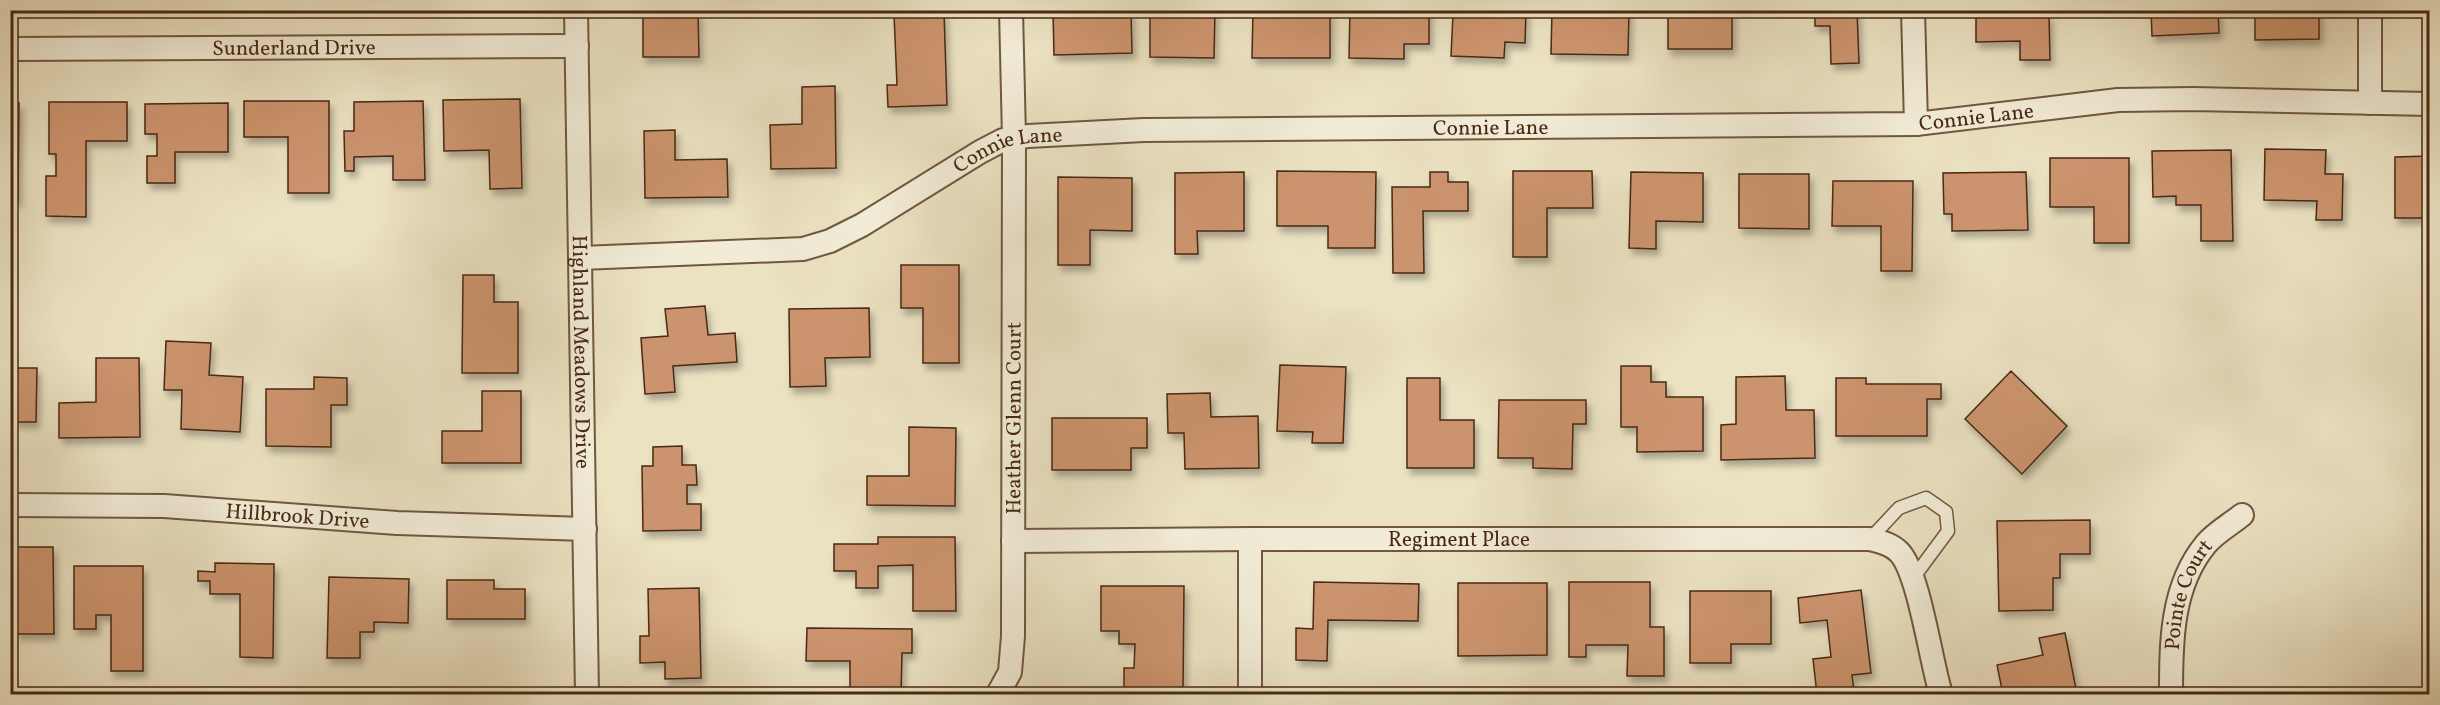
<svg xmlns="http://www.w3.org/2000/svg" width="2440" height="705" viewBox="0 0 2440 705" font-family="Vollkorn,serif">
	<defs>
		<filter id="shadow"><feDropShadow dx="3.5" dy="6" stdDeviation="3" flood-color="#0004"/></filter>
	</defs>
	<rect width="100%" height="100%" fill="#ebe2c2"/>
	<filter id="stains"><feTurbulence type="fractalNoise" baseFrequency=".00333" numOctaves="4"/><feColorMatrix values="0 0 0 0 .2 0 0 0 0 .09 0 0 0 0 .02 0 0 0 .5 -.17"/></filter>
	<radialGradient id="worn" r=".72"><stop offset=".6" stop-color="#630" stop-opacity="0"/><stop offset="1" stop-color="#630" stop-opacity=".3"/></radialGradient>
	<path fill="#cc946e" stroke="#482913" stroke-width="1.5" filter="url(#shadow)" d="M 643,10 L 684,10 L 684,14 L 698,13 L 699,57 L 643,57 Z
		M 1053,10 L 1131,11 L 1132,53 L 1054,55 Z
		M 1189,10 L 1215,10 L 1214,58 L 1150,57 L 1150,14 L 1189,14 Z
		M 1253,10 L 1330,11 L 1330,58 L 1252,58 Z
		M 1350,10 L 1429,10 L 1429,44 L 1404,44 L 1404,59 L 1349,58 Z
		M 1488,10 L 1526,10 L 1525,43 L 1505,42 L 1504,58 L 1451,56 L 1453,14 L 1487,15 Z
		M 1590,10 L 1629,10 L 1628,55 L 1551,54 L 1552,11 Z
		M 1668,10 L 1732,10 L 1732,49 L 1668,49 Z
		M 1815,10 L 1857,10 L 1859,63 L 1831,64 L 1830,26 L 1815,26 Z
		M 1976,10 L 2017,10 L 2017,15 L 2049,15 L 2050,60 L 2020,60 L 2020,41 L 1976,42 Z
		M 2151,10 L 2218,10 L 2219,33 L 2152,36 Z
		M 2255,10 L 2319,10 L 2319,39 L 2255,40 Z
		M 944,12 L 947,105 L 888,107 L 887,85 L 897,85 L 894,14 Z
		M 835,86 L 836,168 L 771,169 L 770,125 L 802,124 L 802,87 Z
		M 520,99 L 522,188 L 490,189 L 489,150 L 444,151 L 443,100 Z
		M 244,101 L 329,101 L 329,193 L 288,193 L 288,137 L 244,137 Z
		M 423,101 L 425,180 L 393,180 L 393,156 L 354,157 L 354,171 L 345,171 L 344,131 L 354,131 L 354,102 Z
		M 49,102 L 127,102 L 127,141 L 86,141 L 86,217 L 46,216 L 46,176 L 56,176 L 56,154 L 49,154 Z
		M 10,103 L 19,103 L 18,201 L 10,201 Z
		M 228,103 L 228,152 L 175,152 L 175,183 L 147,183 L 147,156 L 157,156 L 157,134 L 145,134 L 145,104 Z
		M 675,130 L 675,160 L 727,159 L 728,197 L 645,198 L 644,131 Z
		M 2265,149 L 2326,150 L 2325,174 L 2343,174 L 2342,220 L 2316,220 L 2317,201 L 2264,200 Z
		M 2231,150 L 2233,241 L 2201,241 L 2201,205 L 2176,205 L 2176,196 L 2153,197 L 2152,151 Z
		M 2430,156 L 2430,218 L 2395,218 L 2395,157 Z
		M 2050,158 L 2129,158 L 2129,243 L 2094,243 L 2094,207 L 2050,207 Z
		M 1277,171 L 1376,172 L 1375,248 L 1328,248 L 1328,226 L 1277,226 Z
		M 1513,171 L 1592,171 L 1593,208 L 1547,208 L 1547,257 L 1513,257 Z
		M 1244,172 L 1244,231 L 1197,231 L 1198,254 L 1175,254 L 1175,173 Z
		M 1430,172 L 1448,172 L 1448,182 L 1468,182 L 1468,211 L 1423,211 L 1424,273 L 1393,273 L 1392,187 L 1430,187 Z
		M 1631,172 L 1703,173 L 1703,222 L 1656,221 L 1656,249 L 1629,248 Z
		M 2026,172 L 2028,230 L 1952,231 L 1952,214 L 1944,214 L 1943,173 Z
		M 1739,174 L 1809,174 L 1809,229 L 1739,228 Z
		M 1058,177 L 1132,178 L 1132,231 L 1090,230 L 1090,265 L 1058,265 Z
		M 1833,181 L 1913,181 L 1912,271 L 1881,271 L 1881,226 L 1832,226 Z
		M 901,265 L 959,265 L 959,363 L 923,363 L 923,308 L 901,308 Z
		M 463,275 L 494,275 L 494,302 L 518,302 L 518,373 L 462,373 Z
		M 705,306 L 708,335 L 735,333 L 737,362 L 673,366 L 675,392 L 645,394 L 641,338 L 668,336 L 665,309 Z
		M 869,308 L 870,357 L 825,358 L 826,386 L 790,387 L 789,309 Z
		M 166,341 L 211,343 L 209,375 L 243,377 L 240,432 L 181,429 L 182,390 L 164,390 Z
		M 96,358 L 139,358 L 140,437 L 59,438 L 59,403 L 96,402 Z
		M 1280,365 L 1346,367 L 1343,443 L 1312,443 L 1313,432 L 1277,431 Z
		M 1621,366 L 1651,366 L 1651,382 L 1666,382 L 1666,397 L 1703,397 L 1703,451 L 1637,452 L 1637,427 L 1621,427 Z
		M 10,368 L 37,368 L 36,422 L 10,422 Z
		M 2011,371 L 2067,426 L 2022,474 L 1965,419 Z
		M 1785,376 L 1786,410 L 1814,410 L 1815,458 L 1721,460 L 1721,425 L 1736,424 L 1736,377 Z
		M 314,377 L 347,378 L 347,405 L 331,405 L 331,447 L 266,446 L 266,389 L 314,389 Z
		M 1407,378 L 1440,378 L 1440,420 L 1474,420 L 1474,468 L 1407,468 Z
		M 1836,378 L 1866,378 L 1866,384 L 1941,384 L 1941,399 L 1927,399 L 1927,436 L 1836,436 Z
		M 482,391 L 521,391 L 521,463 L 442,463 L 442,431 L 482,431 Z
		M 1210,393 L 1211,417 L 1258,416 L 1259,468 L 1185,469 L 1184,433 L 1168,433 L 1167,394 Z
		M 1499,400 L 1586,400 L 1586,424 L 1573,424 L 1572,469 L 1533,468 L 1533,458 L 1498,458 Z
		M 1052,418 L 1147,418 L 1147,448 L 1131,448 L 1131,470 L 1052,470 Z
		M 909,427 L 956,428 L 955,506 L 867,505 L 867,476 L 909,476 Z
		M 682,446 L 682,465 L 696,465 L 697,485 L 687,485 L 687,504 L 701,504 L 701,530 L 643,531 L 642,466 L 653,466 L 653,447 Z
		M 2090,520 L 2090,554 L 2060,554 L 2060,578 L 2053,578 L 2053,610 L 1999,611 L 1997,521 Z
		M 878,537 L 955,537 L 956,611 L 913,611 L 913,565 L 878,566 L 878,588 L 856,588 L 856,571 L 834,571 L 834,544 L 878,544 Z
		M 10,547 L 53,547 L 54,634 L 16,634 L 15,593 L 10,593 Z
		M 215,563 L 274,564 L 273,658 L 240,657 L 240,594 L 210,594 L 210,581 L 198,581 L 198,571 L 215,572 Z
		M 74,566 L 143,566 L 143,671 L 111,671 L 111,615 L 96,615 L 96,629 L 74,629 Z
		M 329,577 L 409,579 L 408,623 L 374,622 L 374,632 L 360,632 L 360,658 L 327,658 Z
		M 447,580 L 494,580 L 494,589 L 525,589 L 525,619 L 447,619 Z
		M 1314,582 L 1419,584 L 1418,621 L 1328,620 L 1327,661 L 1296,660 L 1296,628 L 1313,629 Z
		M 1569,582 L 1650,582 L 1650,627 L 1664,627 L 1664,676 L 1627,676 L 1628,645 L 1586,645 L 1586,657 L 1569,657 Z
		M 1458,583 L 1547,583 L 1547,655 L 1458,656 Z
		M 1101,586 L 1184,586 L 1183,691 L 1124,690 L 1124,668 L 1134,668 L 1135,644 L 1119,644 L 1119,631 L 1101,631 Z
		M 699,588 L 701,678 L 665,679 L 665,662 L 640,663 L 640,636 L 649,636 L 648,589 Z
		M 1861,590 L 1871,673 L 1852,675 L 1854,691 L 1844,692 L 1845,694 L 1817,694 L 1813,659 L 1831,657 L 1827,620 L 1800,623 L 1798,598 Z
		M 1690,591 L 1771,591 L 1771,644 L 1731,644 L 1731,663 L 1690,663 Z
		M 807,628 L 912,629 L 912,653 L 902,653 L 901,694 L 850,694 L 850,661 L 806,661 Z
		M 2065,633 L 2077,694 L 2003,694 L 1997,665 L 2043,655 L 2039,638 Z"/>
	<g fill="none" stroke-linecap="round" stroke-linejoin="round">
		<g stroke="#71573f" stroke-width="15">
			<path id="lane" d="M 1870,539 L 1899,508 L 1926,498 L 1946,512 L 1948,531 L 1914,577"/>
		</g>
		<g stroke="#71573f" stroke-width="26">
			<g id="street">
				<path id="s1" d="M 576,10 L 587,694"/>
				<path d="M 1913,10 L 1916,124"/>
				<path d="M 2370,10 L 2370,103"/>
				<path id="s2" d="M 10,49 L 577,46"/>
				<path id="s3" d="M 581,258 L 803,249 L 830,241 L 862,225 L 980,152 L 1003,140 L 1028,136 L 1144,130 L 1916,124 L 2118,100 L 2193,99 L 2430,104"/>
				<path id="s4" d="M 10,505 L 164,506 L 397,523 L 585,529"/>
				<path d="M 1250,539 L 1250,694"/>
				<path id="s5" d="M 1013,541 L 1250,539 L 1870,539 C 1881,542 1891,544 1899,552 C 1919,572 1931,663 1941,694"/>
				<path id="s6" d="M 998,694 L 1010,672 L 1013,636 L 1014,138 L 1011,10"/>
				<path id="s7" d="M 2171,694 C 2171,643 2171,586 2206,544 C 2215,533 2231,524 2242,515"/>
			</g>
		</g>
		<use href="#lane" stroke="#f2ecd7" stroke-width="12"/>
		<use href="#street" stroke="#f2ecd7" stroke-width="22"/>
	</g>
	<g text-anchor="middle" stroke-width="5" stroke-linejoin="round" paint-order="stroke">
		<g font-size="21" fill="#482913" stroke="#f2ecd7">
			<text dy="7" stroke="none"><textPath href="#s2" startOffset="284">Sunderland Drive</textPath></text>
			<text dy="7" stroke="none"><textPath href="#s3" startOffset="1425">Connie Lane</textPath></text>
			<text dy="7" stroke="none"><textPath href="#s3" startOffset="939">Connie Lane</textPath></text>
			<text dy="7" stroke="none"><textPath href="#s3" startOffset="453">Connie Lane</textPath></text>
			<text dy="7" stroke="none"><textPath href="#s1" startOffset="342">Highland Meadows Drive</textPath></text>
			<text dy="7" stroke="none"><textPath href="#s6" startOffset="279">Heather Glenn Court</textPath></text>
			<text dy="7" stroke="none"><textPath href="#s4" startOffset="288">Hillbrook Drive</textPath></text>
			<text dy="7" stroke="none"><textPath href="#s5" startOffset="446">Regiment Place</textPath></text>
			<text dy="7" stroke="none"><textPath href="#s7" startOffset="102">Pointe Court</textPath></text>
		</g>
	</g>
	<rect width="2440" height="705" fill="none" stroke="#ebe2c2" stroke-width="36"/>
	<rect x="12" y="12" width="2416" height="681" fill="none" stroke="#482913" stroke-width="3"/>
	<rect x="18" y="18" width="2404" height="669" fill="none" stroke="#482913" stroke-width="1.5"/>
	<rect width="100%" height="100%" filter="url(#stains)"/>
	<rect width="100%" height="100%" fill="url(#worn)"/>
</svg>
